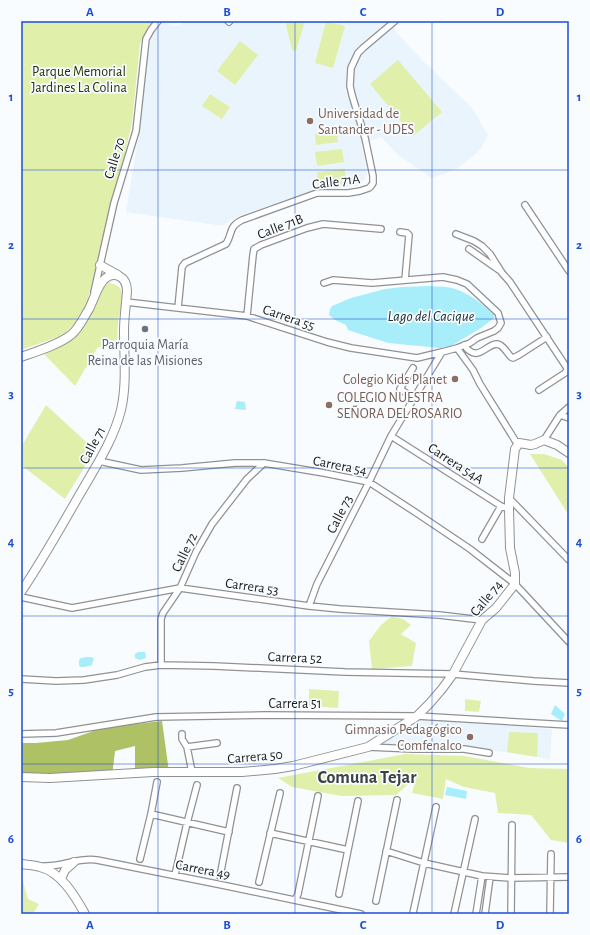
<svg xmlns="http://www.w3.org/2000/svg" width="590" height="935" viewBox="0 0 590 935" font-family="'Alegreya Sans',sans-serif">
	<rect width="100%" height="100%" fill="#f9fcfe"/>
	<path fill="#eaf4fd" d="M 161,21 L 175,26 L 180,25 L 184,21 L 392,21 L 396,32 L 423,61 L 472,108 L 488,135 L 480,150 L 457,169 L 432,178 L 398,155 L 381,137 L 361,144 L 365,161 L 367,173 L 365,178 L 362,183 L 357,186 L 316,190 L 233,218 L 223,226 L 126,212 L 139,133 L 149,45 L 153,33 Z
		M 418,718 L 552,729 L 550,759 L 470,747 L 377,745 Z"/>
	<path fill="#e0f0ab" d="M 21,21 L 153,21 C 148,28 143,35 140,44 L 132,123 L 125,153 L 109,211 L 87,303 L 75,323 L 65,333 L 58,337 L 21,350 Z
		M 285,21 L 305,21 L 296,51 L 292,50 Z
		M 326,21 L 345,26 L 333,68 L 315,63 Z
		M 240,41 L 258,55 L 235,85 L 217,71 Z
		M 398,60 L 442,112 L 413,136 L 370,84 Z
		M 210,94 L 230,107 L 222,119 L 202,106 Z
		M 337,131 L 338,142 L 316,145 L 315,134 Z
		M 342,149 L 344,162 L 317,166 L 315,152 Z
		M 345,169 L 346,184 L 319,187 L 317,172 Z
		M 109,283 C 132,286 119,309 118,323 C 117,331 118,338 117,346 L 98,347 L 75,386 L 44,354 C 55,349 65,346 74,337 C 79,332 90,316 94,309 C 99,299 99,287 109,283 Z
		M 46,405 L 95,450 L 65,499 L 21,465 L 21,447 Z
		M 530,454 L 544,454 L 562,460 L 569,468 L 569,518 L 568,514 Z
		M 392,616 L 403,619 L 411,625 L 401,634 L 416,643 L 412,666 L 372,669 L 369,641 L 381,625 Z
		M 309,689 L 339,691 L 338,708 L 309,706 Z
		M 465,699 L 481,701 L 479,712 L 465,711 Z
		M 509,732 L 538,733 L 537,757 L 507,752 Z
		M 405,754 L 465,756 L 529,768 L 569,769 L 569,843 L 551,840 L 531,815 L 498,813 L 495,793 L 464,787 L 446,779 L 443,799 L 412,793 L 416,777 L 396,795 L 341,796 L 292,787 L 278,778 Z
		M 21,875 L 28,899 L 39,904 L 33,914 L 21,914 Z"/>
	<path fill="#aec165" d="M 162,721 L 169,772 L 135,773 L 135,746 L 115,751 L 112,777 L 21,780 L 21,743 L 36,743 L 68,740 L 102,728 Z"/>
	<path fill="#a7eefa" d="M 430,286 C 436,287 441,286 446,287 C 464,289 482,303 494,315 L 494,318 L 481,328 L 451,346 L 440,348 L 388,343 L 348,330 L 346,325 L 335,320 L 329,315 L 330,309 L 332,306 L 351,298 L 385,289 L 402,287 Z
		M 237,401 L 245,402 L 246,410 L 235,409 Z
		M 138,652 L 145,652 L 146,658 L 140,660 L 135,658 L 135,654 Z
		M 87,657 L 90,657 L 94,658 L 92,665 L 85,667 L 80,667 L 79,665 L 79,660 L 81,658 Z
		M 555,705 L 565,714 L 562,721 L 551,714 Z
		M 447,787 L 467,791 L 466,799 L 445,795 Z"/>
	<g fill="none" stroke-linecap="round" stroke-linejoin="round">
		<g stroke="#8f9295" stroke-width="8">
			<path id="street" d="M 228,21 L 229,22
				M 525,205 L 569,271
				M 400,232 L 407,233 L 409,235 L 405,280
				M 456,234 L 474,241 L 482,246 L 490,254 L 502,273 L 510,282 L 567,368 L 567,370 L 565,373 L 539,390
				M 469,249 L 499,270
				M 94,292 L 114,203 L 136,131 L 146,39 L 151,30 L 158,21
				M 126,302 L 247,316 L 327,342 L 351,348 L 417,358 L 442,352 L 457,348 L 470,343 L 477,338 L 494,331 L 498,328 L 501,323 L 498,313 L 467,284 L 457,280 L 443,277 L 372,283 L 333,280 L 324,283
				M 178,308 L 182,267 L 185,263 L 226,244 C 233,233 228,227 242,220 L 317,193 L 348,193 L 360,191 L 369,188 L 371,186 L 373,183 L 373,176 L 365,138 L 352,95 L 350,86 L 351,68 L 358,53 L 363,48 L 395,21
				M 247,316 L 253,255 L 254,249 L 261,245 L 307,228 L 323,224 L 381,229
				M 464,345 C 479,366 488,339 500,345 C 505,348 508,354 511,357 L 513,358 L 519,355 L 547,337
				M 457,348 L 473,370 L 480,384 L 518,445
				M 413,368 L 400,389 L 414,398
				M 560,415 L 569,418
				M 391,436 L 501,506 L 509,509
				M 544,440 L 560,415 L 569,407
				M 99,461 L 141,470 L 182,468 L 235,463 L 264,463 L 324,473 L 369,482 L 418,514 L 470,549 L 515,584 L 569,642
				M 509,498 L 569,560
				M 482,539 L 501,506
				M 21,597 L 72,608 L 180,588 L 309,606 L 340,609 L 439,615 L 482,620
				M 309,606 L 317,584 L 369,482 L 391,436 L 442,352
				M 161,665 L 161,619 L 163,613 L 180,588 L 196,552 L 212,524 L 247,479 L 264,463
				M 21,679 L 56,681 L 84,680 L 117,675 L 145,667 L 161,665 L 214,666 L 345,672 L 453,674 L 534,681 L 569,683
				M 21,734 L 56,733 L 156,717 L 264,715 L 417,716 L 569,725
				M 182,734 L 182,739 L 187,747 L 192,772
				M 187,747 L 217,743
				M 368,747 L 413,749 L 464,749 L 489,753
				M 151,814 L 229,832
				M 270,833 L 348,850
				M 386,851 L 424,863 L 482,876 L 511,878 L 569,877
				M 140,859 L 151,814 L 157,782
				M 44,866 C 62,867 79,857 97,860 L 222,885 L 361,914
				M 175,875 L 187,823 L 197,785
				M 220,876 L 237,788
				M 259,882 L 280,793
				M 339,894 L 358,801
				M 295,900 L 298,894 L 318,796
				M 376,901 L 397,800
				M 413,913 L 436,807
				M 454,914 L 475,819
				M 476,914 L 482,876
				M 485,914 L 490,877
				M 511,914 L 512,825
				M 550,914 L 551,854"/>
		</g>
		<g stroke="#8f9295" stroke-width="10">
			<path id="secondary" d="M 100,265 L 118,275
				M 21,357 C 35,352 61,344 72,334 C 79,328 84,317 89,309 C 95,298 101,269 119,276 C 125,279 127,285 127,291 C 126,305 124,318 124,331 C 124,358 127,384 121,410 C 114,438 98,463 84,487 C 63,523 44,558 21,592
				M 21,777 L 50,778 L 153,772 L 242,772 L 275,769 L 293,766 L 368,747 L 417,716 L 430,703 L 442,689 L 453,674 L 482,620 L 496,608 L 515,584 L 515,573 L 510,548 L 509,509 L 509,498 L 515,449 L 519,443 L 531,445 L 535,444 L 544,440 L 557,445 L 569,453
				M 21,864 C 27,865 34,865 40,867 C 61,872 75,896 85,914
				M 61,879 L 65,870 L 74,862"/>
		</g>
		<use href="#street" stroke="#fff" stroke-width="5.5"/>
		<use href="#secondary" stroke="#fff" stroke-width="8"/>
	</g>
	<path fill="none" stroke="#1d4ed8" stroke-width="1" stroke-opacity="0.55" d="M 158,21 L 158,914M 295,21 L 295,914M 432,21 L 432,914M 21,170 L 569,170M 21,319 L 569,319M 21,468 L 569,468M 21,616 L 569,616M 21,764 L 569,764"/>
	<g fill="#8d6e63" stroke="#f9fcfe" stroke-width="1.5">
		<circle cx="310" cy="121" r="4"/>
		<circle cx="455" cy="379" r="4"/>
		<circle cx="329" cy="405" r="4"/>
		<circle cx="470" cy="737" r="4"/>
	</g>
	<circle fill="#6b7280" stroke="#f9fcfe" stroke-width="1.5" cx="145" cy="329" r="4"/>
	<g text-anchor="middle" stroke-width="3.5" stroke-linejoin="round" paint-order="stroke">
		<g font-size="14" fill="#2a3109" stroke="#f9fcfe">
			<text x="79" y="76">Parque Memorial<tspan x="79" dy="16">Jardines La Colina</tspan></text>
		</g>
		<g font-size="14" fill="#785e54" stroke="#f9fcfe" text-anchor="start">
			<text x="318" y="118">Universidad de<tspan x="318" dy="16">Santander - UDES</tspan></text>
			<text x="447" y="384" text-anchor="end">Colegio Kids Planet</text>
			<text x="337" y="402">COLEGIO NUESTRA<tspan x="337" dy="16">SEÑORA DEL ROSARIO</tspan></text>
			<text x="462" y="734" text-anchor="end">Gimnasio Pedagógico<tspan x="462" dy="16">Comfenalco</tspan></text>
		</g>
		<g font-size="14" fill="#191b1c" stroke="#f9fcfe">
			<text transform="translate(114 158) rotate(-73)" y="5">Calle 70</text>
			<text transform="translate(336 181) rotate(-7)" y="5">Calle 71A</text>
			<text transform="translate(280 226) rotate(-21)" y="5">Calle 71B</text>
			<text transform="translate(289 317) rotate(19)" y="5">Carrera 55</text>
			<text transform="translate(92 445) rotate(-62)" y="5">Calle 71</text>
			<text transform="translate(456 463) rotate(33)" y="5">Carrera 54A</text>
			<text transform="translate(340 465) rotate(11)" y="5">Carrera 54</text>
			<text transform="translate(339 514) rotate(-63)" y="5">Calle 73</text>
			<text transform="translate(184 552) rotate(-64)" y="5">Calle 72</text>
			<text transform="translate(252 586) rotate(8)" y="5">Carrera 53</text>
			<text transform="translate(486 598) rotate(-50)" y="5">Calle 74</text>
			<text transform="translate(295 657) rotate(2)" y="5">Carrera 52</text>
			<text x="295" y="708">Carrera 51</text>
			<text transform="translate(255 756) rotate(-5)" y="5">Carrera 50</text>
			<text transform="translate(203 869) rotate(11)" y="5">Carrera 49</text>
		</g>
		<g font-size="14" fill="#5b616d" stroke="#f9fcfe">
			<text x="145" y="349">Parroquia María<tspan x="145" dy="16">Reina de las Misiones</tspan></text>
		</g>
		<g font-size="15" font-style="italic" fill="#172f32" stroke="#f9fcfe">
			<text x="431" y="321">Lago del Cacique</text>
		</g>
		<g font-size="18" font-weight="bold" fill="#3e4043" stroke="#f9fcfe">
			<text x="367" y="783">Comuna Tejar</text>
		</g>
	</g>
	<rect width="590" height="935" fill="none" stroke="#f9fcfe" stroke-width="44"/>
	<rect x="22" y="22" width="546" height="891" fill="none" stroke="#1d4ed8" stroke-width="1.5"/>
	<g font-size="13" text-anchor="middle" font-weight="bold" fill="#1d4ed8">
		<text x="90" y="16">A</text>
		<text x="227" y="16">B</text>
		<text x="363" y="16">C</text>
		<text x="500" y="16">D</text>
		<text x="11" y="101">1</text>
		<text x="579" y="101">1</text>
		<text x="11" y="249">2</text>
		<text x="579" y="249">2</text>
		<text x="11" y="398">3</text>
		<text x="579" y="398">3</text>
		<text x="11" y="546">4</text>
		<text x="579" y="546">4</text>
		<text x="11" y="695">5</text>
		<text x="579" y="695">5</text>
		<text x="11" y="843">6</text>
		<text x="579" y="843">6</text>
		<text x="90" y="929">A</text>
		<text x="227" y="929">B</text>
		<text x="363" y="929">C</text>
		<text x="500" y="929">D</text>
	</g>
</svg>
